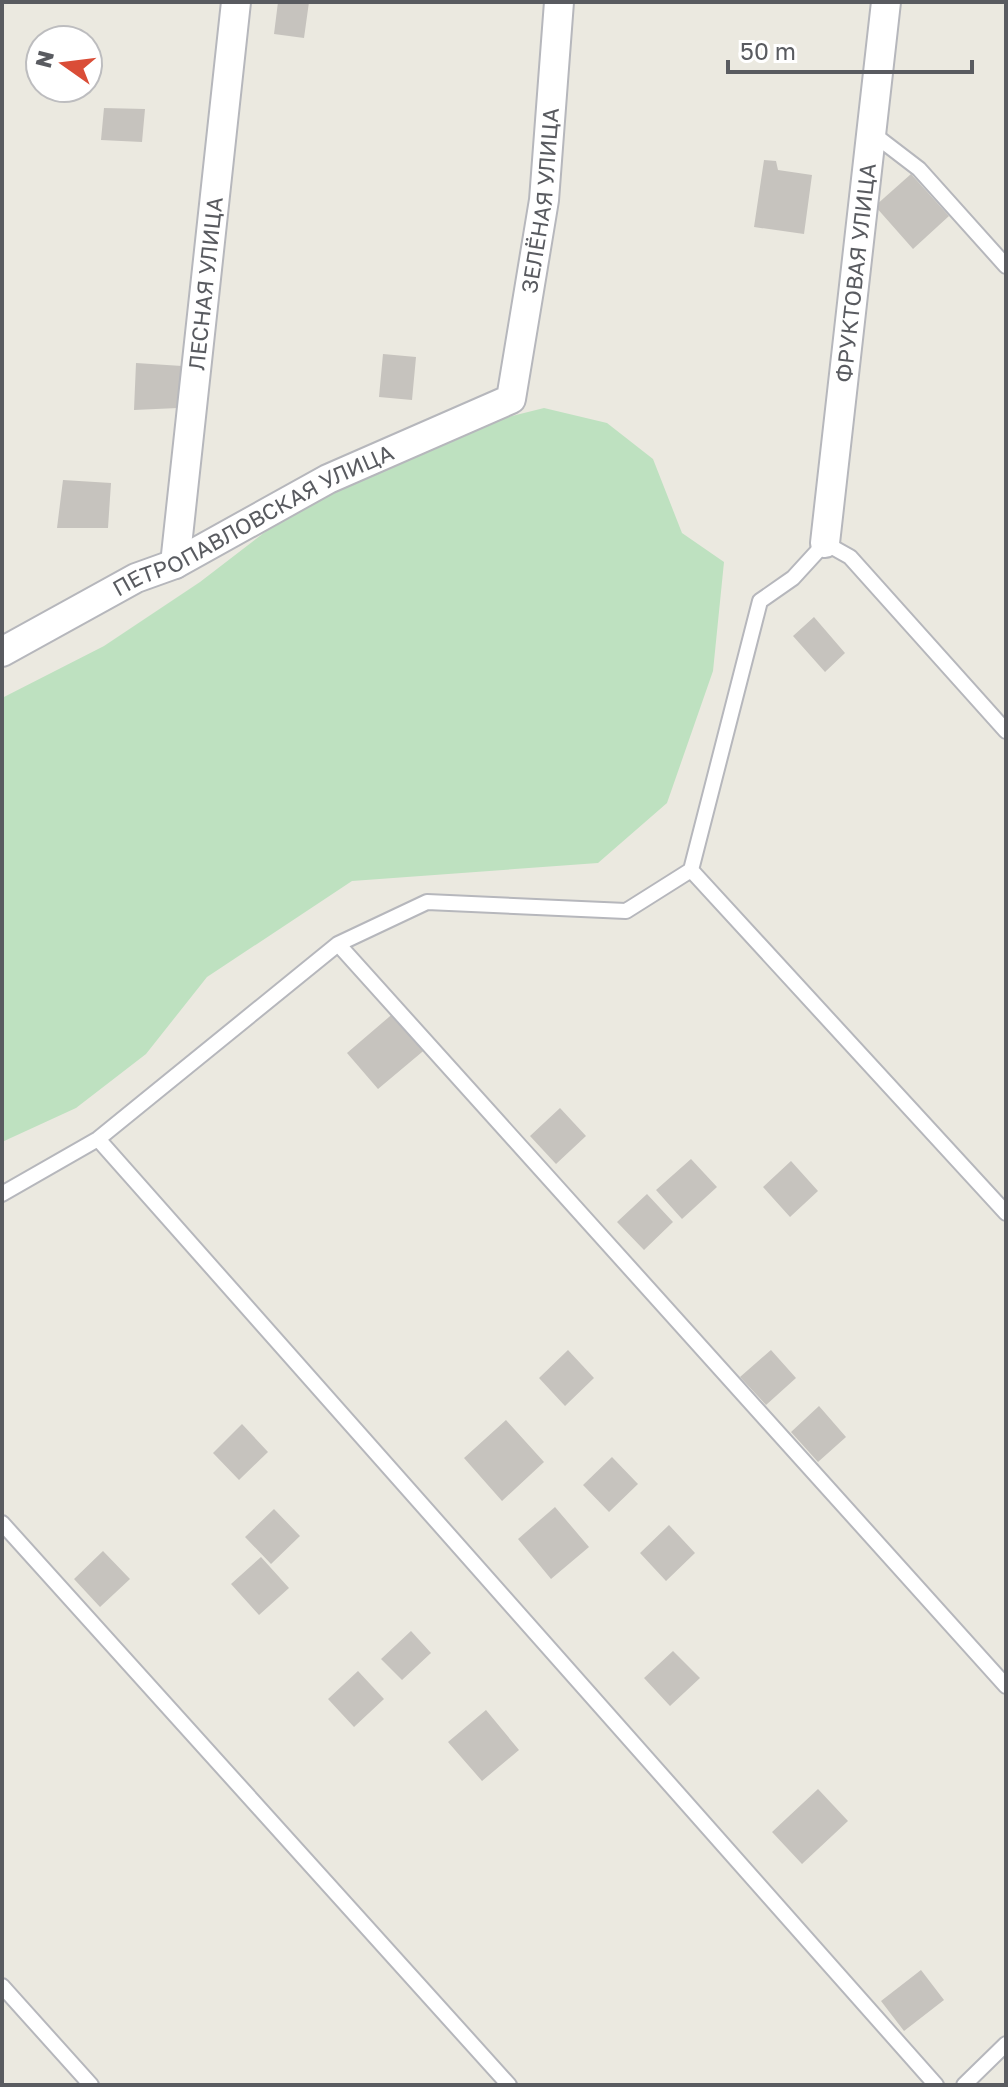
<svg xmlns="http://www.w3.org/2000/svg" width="1008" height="2087" viewBox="0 0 1008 2087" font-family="'Golos Text',sans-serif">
	<rect width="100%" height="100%" fill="#ebe9e0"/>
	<path fill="#bee1c0" d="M 544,408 L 607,423 L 653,459 L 682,533 L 724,562 L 713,671 L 667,803 L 598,863 L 352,881 L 207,977 L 146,1054 L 76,1108 L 2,1142 L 2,698 L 104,646 L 200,582 L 313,495 L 465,428 Z"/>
	<path fill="#c6c3be" d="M 278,2 L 309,2 L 304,38 L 274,34 Z
		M 104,108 L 145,109 L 142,142 L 101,140 Z
		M 764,160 L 776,161 L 778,170 L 812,175 L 804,234 L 754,227 Z
		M 911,174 L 949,216 L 913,249 L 875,206 Z
		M 383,354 L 416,357 L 412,400 L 379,397 Z
		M 136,363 L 182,366 L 178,408 L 134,410 Z
		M 63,480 L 111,483 L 108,528 L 57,528 Z
		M 814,617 L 845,653 L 825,672 L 793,636 Z
		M 403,1005 L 434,1042 L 378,1089 L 347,1053 Z
		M 560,1108 L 586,1136 L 556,1164 L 530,1136 Z
		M 691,1159 L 717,1187 L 682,1219 L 656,1190 Z
		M 791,1161 L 818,1191 L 790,1217 L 763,1187 Z
		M 647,1194 L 673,1222 L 644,1250 L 617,1222 Z
		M 568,1350 L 594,1378 L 565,1406 L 539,1378 Z
		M 771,1350 L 796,1378 L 766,1405 L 740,1377 Z
		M 819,1406 L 846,1437 L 818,1462 L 791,1432 Z
		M 506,1420 L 544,1462 L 502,1501 L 464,1458 Z
		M 242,1424 L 268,1452 L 239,1480 L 213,1453 Z
		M 612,1457 L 638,1484 L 609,1512 L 583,1485 Z
		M 555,1507 L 589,1547 L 551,1579 L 518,1539 Z
		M 274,1509 L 300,1536 L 271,1564 L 245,1537 Z
		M 669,1525 L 695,1553 L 666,1581 L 640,1553 Z
		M 103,1551 L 130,1579 L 100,1607 L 74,1579 Z
		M 261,1557 L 289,1588 L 259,1615 L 231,1584 Z
		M 411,1631 L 431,1653 L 402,1680 L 381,1659 Z
		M 673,1651 L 700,1678 L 670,1706 L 644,1678 Z
		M 358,1671 L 384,1699 L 354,1727 L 328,1699 Z
		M 486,1710 L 519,1750 L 482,1781 L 448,1742 Z
		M 818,1789 L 848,1821 L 802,1864 L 772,1832 Z
		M 921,1970 L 944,2000 L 904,2031 L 881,2001 Z"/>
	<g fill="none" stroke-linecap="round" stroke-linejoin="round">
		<g stroke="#b6b7bc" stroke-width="18">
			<path id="lane" d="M 872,133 L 919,169 L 1006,266
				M 691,870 L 1006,1213
				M 338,944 L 1006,1686
				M 98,1139 L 936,2085
				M 2,1194 L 98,1139 L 338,944 L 427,902 L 626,911 L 691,870 L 760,601 L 793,578 L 825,543 L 850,557 L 1006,731
				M 2,1523 L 509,2085
				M 2,1986 L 91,2085
				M 964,2085 L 1006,2044"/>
		</g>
		<g stroke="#b6b7bc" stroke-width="32">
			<g id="street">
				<path id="s1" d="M 825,543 L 886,2"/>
				<path id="s2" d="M 175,564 L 236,2"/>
				<path id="s3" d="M 2,652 L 136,578 L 175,564 L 328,479 L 511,399 L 544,200 L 559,2"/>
			</g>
		</g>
		<use href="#lane" stroke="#fff" stroke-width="14"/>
		<use href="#street" stroke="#fff" stroke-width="28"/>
	</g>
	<g text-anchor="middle" stroke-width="8" stroke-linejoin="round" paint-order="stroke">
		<g font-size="22" fill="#595b60" stroke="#fff">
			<text dy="8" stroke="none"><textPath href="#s3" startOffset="770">ЗЕЛЁНАЯ УЛИЦА</textPath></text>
			<text dy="8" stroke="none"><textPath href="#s1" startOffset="272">ФРУКТОВАЯ УЛИЦА</textPath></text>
			<text dy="8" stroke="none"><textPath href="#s2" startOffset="282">ЛЕСНАЯ УЛИЦА</textPath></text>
			<text dy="8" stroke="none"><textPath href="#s3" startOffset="284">ПЕТРОПАВЛОВСКАЯ УЛИЦА</textPath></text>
		</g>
	</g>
	<rect width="1008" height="2087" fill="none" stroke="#595b60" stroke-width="8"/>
	<g transform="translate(64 64) rotate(284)"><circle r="38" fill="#ffffff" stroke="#bdbdbf" stroke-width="2"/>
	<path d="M0-6L14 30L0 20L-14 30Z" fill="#da4d37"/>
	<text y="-12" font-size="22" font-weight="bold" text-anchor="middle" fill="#595b60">N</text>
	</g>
	<path d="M728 60v12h244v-12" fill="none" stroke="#595b60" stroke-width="4"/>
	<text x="740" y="60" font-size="24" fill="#595b60" stroke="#ffffff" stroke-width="6" paint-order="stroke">50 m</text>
</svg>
